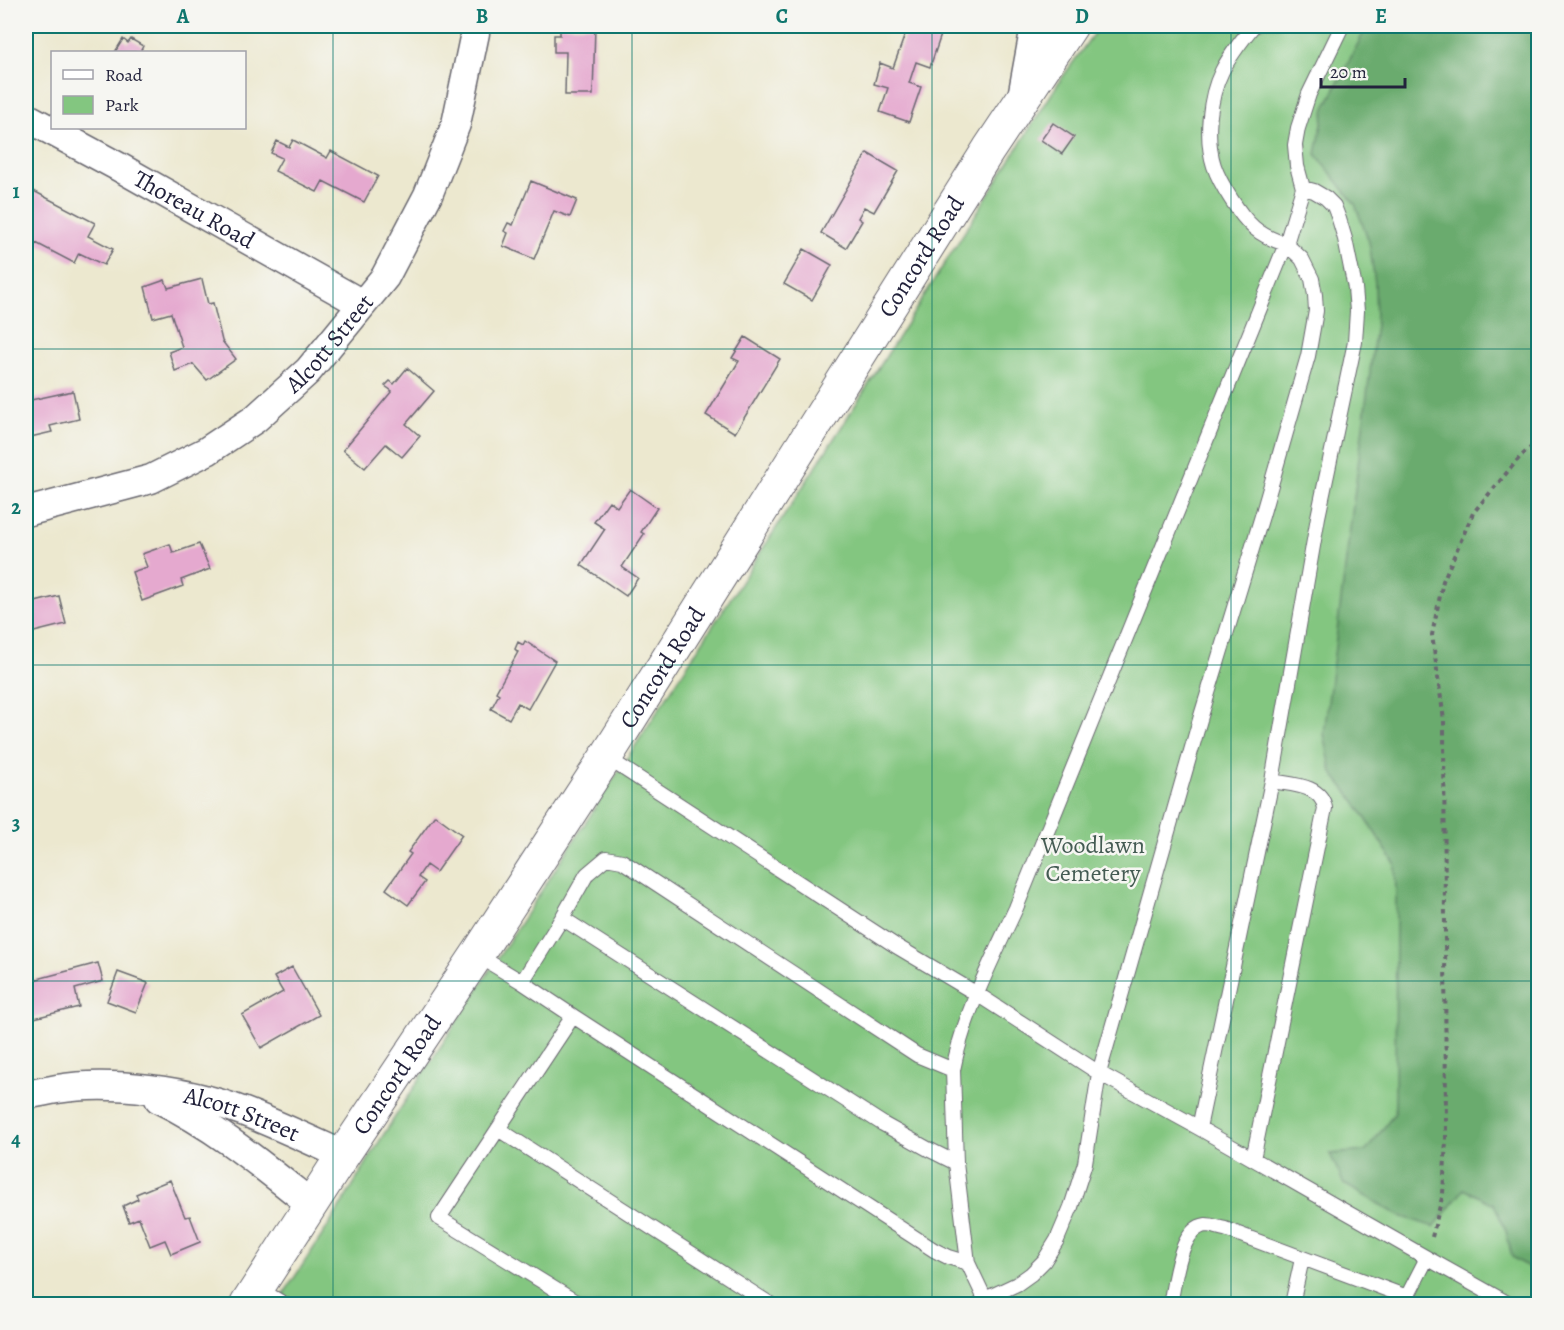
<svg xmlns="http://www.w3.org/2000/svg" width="1564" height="1330" viewBox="0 0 1564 1330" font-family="Alegreya,serif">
	<rect width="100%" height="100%" fill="#f6f6f2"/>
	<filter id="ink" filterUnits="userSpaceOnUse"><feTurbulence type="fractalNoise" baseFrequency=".0167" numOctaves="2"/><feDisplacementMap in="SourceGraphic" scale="12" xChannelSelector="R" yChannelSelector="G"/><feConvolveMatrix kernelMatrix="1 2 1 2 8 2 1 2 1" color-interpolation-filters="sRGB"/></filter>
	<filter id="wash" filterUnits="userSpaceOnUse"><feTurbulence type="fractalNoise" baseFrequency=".008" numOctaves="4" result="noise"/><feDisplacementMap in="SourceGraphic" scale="24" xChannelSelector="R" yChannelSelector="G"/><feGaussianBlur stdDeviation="1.35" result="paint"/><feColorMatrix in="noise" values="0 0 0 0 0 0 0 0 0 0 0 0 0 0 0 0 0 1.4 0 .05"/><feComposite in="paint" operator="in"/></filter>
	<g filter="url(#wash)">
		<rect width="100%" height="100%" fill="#ece8cf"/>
		<path fill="#83c680" stroke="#52745e" stroke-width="1.5" d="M 1099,26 L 1538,26 L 1538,1304 L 277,1304 L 334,1217 L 382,1137 L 844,423 L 1059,82 Z"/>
		<path fill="#6aab6e" stroke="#466654" stroke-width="1.5" d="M 1367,26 L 1538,26 L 1538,1274 L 1512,1257 L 1506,1231 L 1494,1204 L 1464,1189 L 1434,1227 L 1400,1216 L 1344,1184 L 1330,1154 L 1366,1151 L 1395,1113 L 1396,896 L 1395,864 L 1354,800 L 1332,773 L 1324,734 L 1376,324 L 1375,283 L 1369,242 L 1355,204 L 1316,154 L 1325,108 Z"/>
		<g id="blocks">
			<path fill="#e5a9cf" d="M 560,26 L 595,26 L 593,95 L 565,95 L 566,52 L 554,52 L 554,35 L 560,35 Z
				M 908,26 L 944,26 L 930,67 L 916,62 L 909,83 L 921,87 L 909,122 L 880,112 L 888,88 L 874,84 L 880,63 L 893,68 Z
				M 123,39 L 128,43 L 131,39 L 143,46 L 140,52 L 115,52 Z
				M 1053,123 L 1074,137 L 1062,154 L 1041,140 Z
				M 293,140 L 327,158 L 331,151 L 378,176 L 364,202 L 323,181 L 317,192 L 275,171 L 282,158 L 271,153 L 277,141 L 289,147 Z
				M 867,153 L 898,171 L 874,212 L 864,207 L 858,218 L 862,221 L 846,248 L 821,233 Z
				M 531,181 L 577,200 L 570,217 L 554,211 L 534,259 L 503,246 L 508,233 L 504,231 L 508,223 L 513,225 Z
				M 26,187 L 95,223 L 88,236 L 113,249 L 104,265 L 79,253 L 74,263 L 36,243 L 32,249 L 26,246 Z
				M 804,249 L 832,265 L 812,300 L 784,284 Z
				M 202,279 L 208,304 L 213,303 L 222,341 L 236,359 L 207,380 L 193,364 L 175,371 L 169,352 L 182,347 L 171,313 L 153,318 L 145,287 L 165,280 L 168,288 Z
				M 745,337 L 780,359 L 735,433 L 706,415 L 739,361 L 732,358 Z
				M 407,368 L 434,391 L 406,424 L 420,436 L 402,457 L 386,444 L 365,468 L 343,450 L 392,391 L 385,386 L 390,381 L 394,384 Z
				M 73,391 L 79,419 L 50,426 L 52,432 L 26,438 L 26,401 Z
				M 630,489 L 657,508 L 641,532 L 644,534 L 622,567 L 638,578 L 626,596 L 581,565 L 605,529 L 594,522 L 609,501 L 617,507 Z
				M 170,544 L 173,553 L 199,544 L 210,569 L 181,580 L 183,586 L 142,601 L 132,572 L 147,567 L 142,554 Z
				M 26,594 L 29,594 L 31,603 L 59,596 L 66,624 L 26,634 Z
				M 525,641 L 555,661 L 528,709 L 518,703 L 509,719 L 491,709 L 499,694 L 496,692 L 518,652 L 515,649 L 518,642 L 523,645 Z
				M 435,815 L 462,835 L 436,872 L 426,865 L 418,877 L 425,882 L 408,905 L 386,889 L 411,854 L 408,852 Z
				M 98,963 L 103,981 L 75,989 L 79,1007 L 26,1020 L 26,982 Z
				M 292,967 L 319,1015 L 261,1048 L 242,1015 L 283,992 L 274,977 Z
				M 118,972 L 148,983 L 136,1012 L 107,1001 Z
				M 170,1180 L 185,1217 L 190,1216 L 200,1242 L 171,1254 L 165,1240 L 150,1246 L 139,1218 L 129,1222 L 123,1206 L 138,1199 L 136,1194 Z"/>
		</g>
	</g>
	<g filter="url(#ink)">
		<use href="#blocks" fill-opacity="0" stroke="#69676f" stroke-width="1.5"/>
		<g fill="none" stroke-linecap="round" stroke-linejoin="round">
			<g stroke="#69676f" stroke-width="16">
				<path id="service" d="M 1253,26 C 1242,40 1230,55 1222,71 C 1209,97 1205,138 1214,166 C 1218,178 1224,188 1231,199 C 1246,223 1258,236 1286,244 L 1303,188 L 1297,166 L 1295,145 L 1298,128 L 1309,94 L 1342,26
					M 562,918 L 883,1124 L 928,1149 L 956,1163 L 968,1263
					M 477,955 L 522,982
					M 573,1016 L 522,982 L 562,918 L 587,874 L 606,858 L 622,861 L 917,1055 L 953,1070 C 964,1013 992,960 1016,908 L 1286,244 L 1302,259 L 1312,279 L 1315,295 L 1316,311 L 1308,356 L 1262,516 L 1201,716 L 1099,1073 L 977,994 L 896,946 L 606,757
					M 953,1070 L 956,1163
					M 1199,1128 L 1272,781 L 1318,517 L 1355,342 L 1357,311 L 1355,288 L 1345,239 L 1339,219 L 1334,206 L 1326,198 L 1314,191 L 1303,188
					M 498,1129 L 573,1016 L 934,1250 L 948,1257 L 968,1263 L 985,1299 L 990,1304
					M 1253,1159 L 1325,808 C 1321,784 1291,785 1272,781
					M 1427,1258 L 1509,1304
					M 257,1288 L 284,1304
					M 579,1304 L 439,1218 L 498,1129 L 770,1304
					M 980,1304 L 985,1299 L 1017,1284 L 1031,1274 L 1044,1261 L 1057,1240 L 1071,1207 L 1085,1163 L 1099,1073 L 1199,1128 L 1427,1258 L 1407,1297
					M 1170,1304 C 1175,1283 1179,1228 1206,1225 C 1212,1225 1219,1228 1225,1229 L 1407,1297 L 1406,1304
					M 1292,1304 L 1302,1259"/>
			</g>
			<g stroke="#69676f" stroke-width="31">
				<g id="minor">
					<path d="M 1022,97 L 1035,26"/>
					<path id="s1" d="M 26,117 L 119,167 L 362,304"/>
					<path id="s2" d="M 26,512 L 151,479 L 207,451 L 255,419 L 308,371 L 385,277 L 428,195 L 456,124 L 475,33 L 473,26"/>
					<path id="s3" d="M 26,1095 C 36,1093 46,1091 57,1089 C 112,1080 190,1091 242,1111 C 276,1124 310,1140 343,1155"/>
					<path d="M 159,1099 C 215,1126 263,1166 311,1204"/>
				</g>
			</g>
			<g stroke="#69676f" stroke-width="35">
				<g id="tertiary">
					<path id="s4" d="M 247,1304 L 343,1155 L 477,955 L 606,757 L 989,149 L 1071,26"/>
				</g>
			</g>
			<path stroke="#69676f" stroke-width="4" stroke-dasharray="4.5 4.5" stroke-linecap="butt" d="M 1432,1237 L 1443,1194 L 1446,1140 L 1444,720 L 1432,635 L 1443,581 L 1473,513 L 1520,457 L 1538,441"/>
			<use href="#service" stroke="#fff" stroke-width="14"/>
			<use href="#minor" stroke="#fff" stroke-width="28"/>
			<use href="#tertiary" stroke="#fff" stroke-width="33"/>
		</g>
	</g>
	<path fill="none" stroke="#0f766e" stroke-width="1.5" stroke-opacity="0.55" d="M 333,26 L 333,1304M 632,26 L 632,1304M 932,26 L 932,1304M 1231,26 L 1231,1304M 26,349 L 1538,349M 26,665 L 1538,665M 26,981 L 1538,981"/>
	<g text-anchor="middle" stroke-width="5" stroke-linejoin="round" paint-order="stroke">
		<g font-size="24" fill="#22223b" stroke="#f6f6f2">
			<text dy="8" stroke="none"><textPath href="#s1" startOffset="192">Thoreau Road</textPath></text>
			<text dy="8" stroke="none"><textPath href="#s4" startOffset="1246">Concord Road</textPath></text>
			<text dy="8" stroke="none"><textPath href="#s2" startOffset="356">Alcott Street</textPath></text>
			<text dy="8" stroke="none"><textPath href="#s4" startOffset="760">Concord Road</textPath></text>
			<text dy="8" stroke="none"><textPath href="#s4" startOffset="274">Concord Road</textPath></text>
			<text dy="8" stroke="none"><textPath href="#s3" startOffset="220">Alcott Street</textPath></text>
		</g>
		<g font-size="24" fill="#445b53" stroke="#f6f6f2">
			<text x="1093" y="853">Woodlawn<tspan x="1093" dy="28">Cemetery</tspan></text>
		</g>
	</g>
	<rect width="1564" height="1330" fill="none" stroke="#f6f6f2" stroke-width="66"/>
	<rect x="51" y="51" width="195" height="78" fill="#f6f6f2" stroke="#a1a1a9" stroke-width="1.5"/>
	<rect x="63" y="70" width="30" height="9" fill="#ffffff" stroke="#a1a1a9" stroke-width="1.5"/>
	<text x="105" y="81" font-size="18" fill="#22223b">Road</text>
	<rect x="63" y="96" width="30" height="18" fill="#83c680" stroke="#a1a1a9" stroke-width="1.5"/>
	<text x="105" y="111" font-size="18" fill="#22223b">Park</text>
	<path d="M1321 78v9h84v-9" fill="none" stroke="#22223b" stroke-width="3"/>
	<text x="1330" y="78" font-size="18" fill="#22223b" stroke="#f6f6f2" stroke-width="4.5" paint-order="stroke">20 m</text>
	<rect x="33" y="33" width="1498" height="1264" fill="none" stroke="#0f766e" stroke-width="2"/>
	<g font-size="20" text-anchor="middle" font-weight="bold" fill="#0f766e">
		<text x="183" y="23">A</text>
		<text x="482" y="23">B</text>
		<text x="782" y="23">C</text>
		<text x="1082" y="23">D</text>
		<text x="1381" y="23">E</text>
		<text x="16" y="198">1</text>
		<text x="16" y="514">2</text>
		<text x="16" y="830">3</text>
		<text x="16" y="1146">4</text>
	</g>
</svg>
